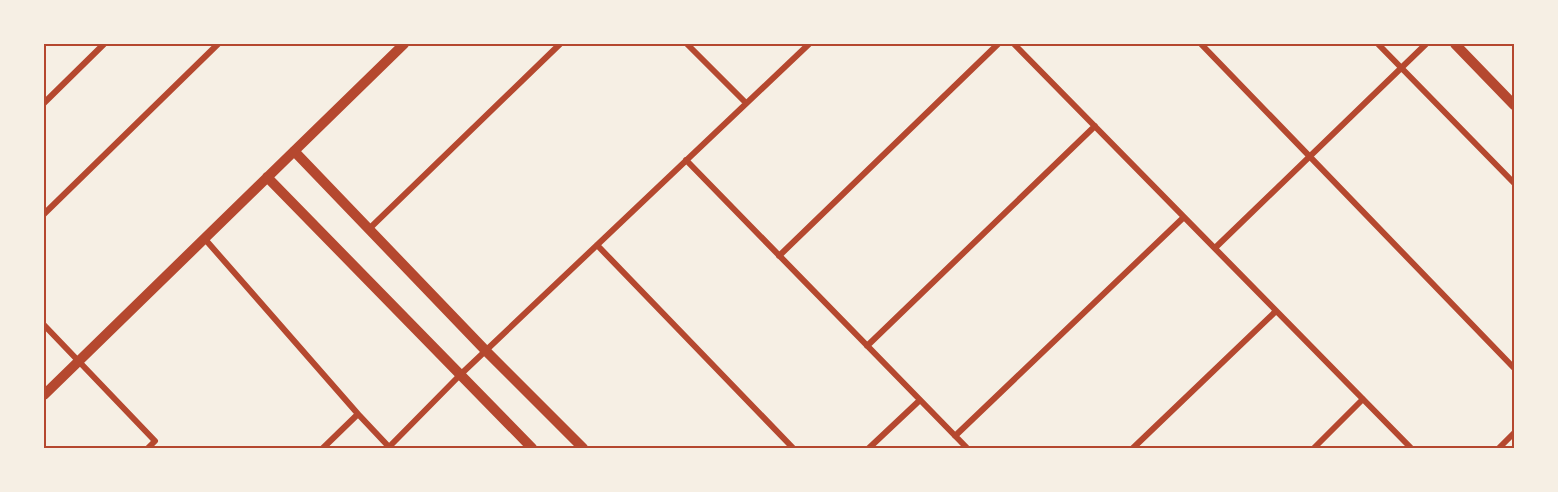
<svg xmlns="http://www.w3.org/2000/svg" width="1558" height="492" viewBox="0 0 1558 492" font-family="Jost,sans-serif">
	<rect width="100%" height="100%" fill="#f6efe4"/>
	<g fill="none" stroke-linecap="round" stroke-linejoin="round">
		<path stroke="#b5482f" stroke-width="6" d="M 687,44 L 746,103
			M 1014,44 L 1411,448
			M 1201,44 L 1514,368
			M 1378,44 L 1514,183
			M 44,103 L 104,44
			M 686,160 L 967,448
			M 44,214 L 218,44
			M 369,229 L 560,44
			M 204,238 L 358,414
			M 597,245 L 793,448
			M 1215,248 L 1426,44
			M 779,256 L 998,44
			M 44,325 L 155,441 L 148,448
			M 867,346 L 1095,126
			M 955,436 L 1184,217
			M 389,447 L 460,375 L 809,44
			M 323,448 L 358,414 L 390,448
			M 869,448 L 920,400
			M 1133,448 L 1276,311
			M 1314,448 L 1363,399
			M 1499,448 L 1514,433"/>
		<path stroke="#b5482f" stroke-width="10" d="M 1455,44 L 1514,105
			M 294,151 L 486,351 L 583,448
			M 267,177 L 532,448
			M 44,395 L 404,44"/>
	</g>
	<rect width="1558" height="492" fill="none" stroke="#f6efe4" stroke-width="90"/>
	<rect x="45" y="45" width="1468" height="402" fill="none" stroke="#b5482f" stroke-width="2"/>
</svg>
